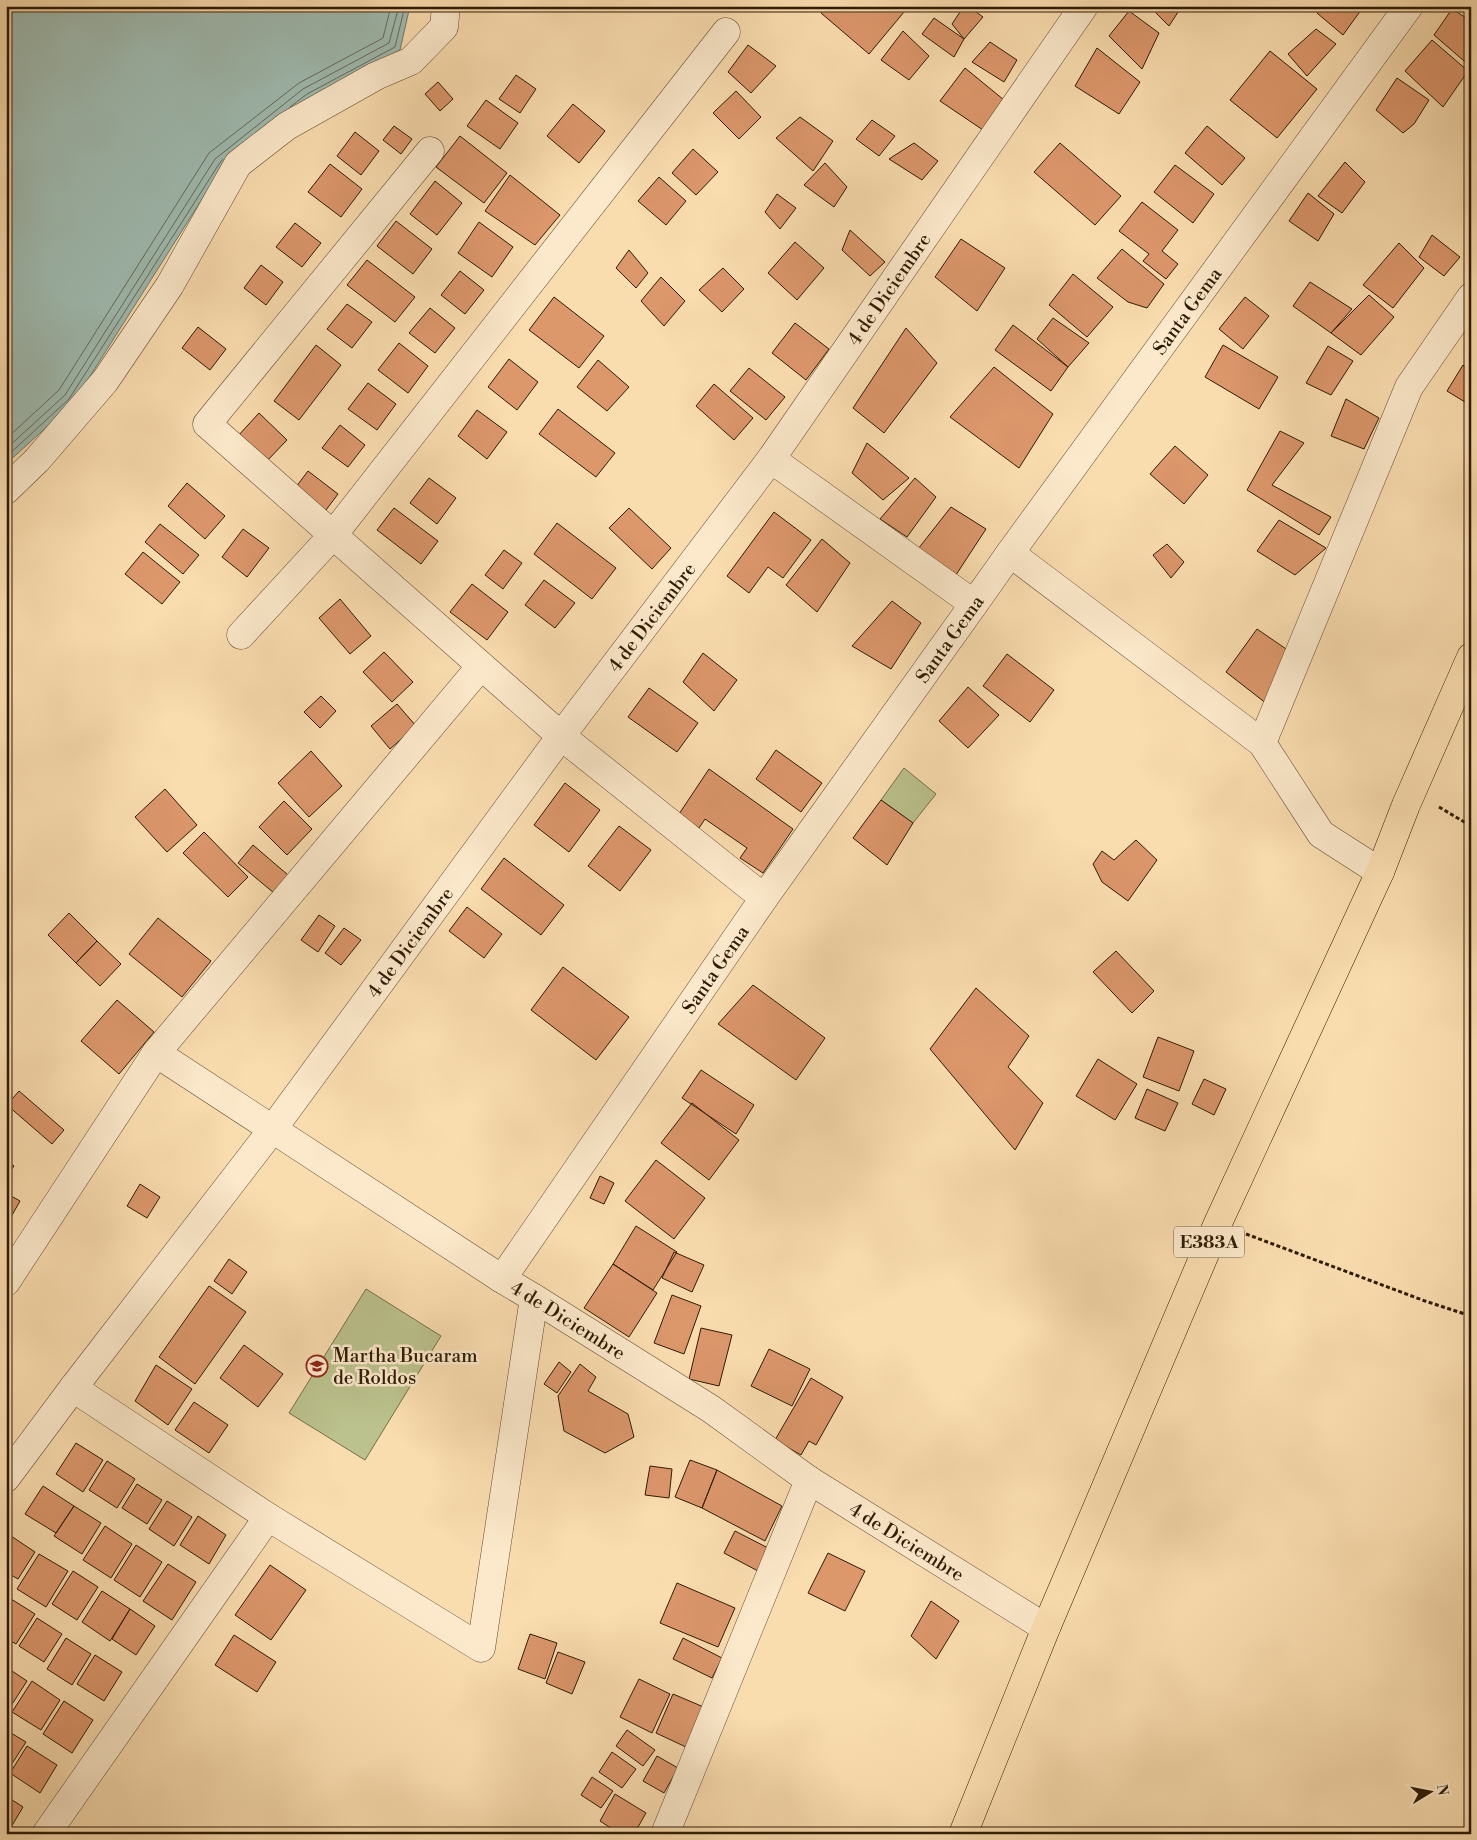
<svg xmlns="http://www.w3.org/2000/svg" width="1477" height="1840" viewBox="0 0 1477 1840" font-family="'Libre Bodoni',serif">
	<rect width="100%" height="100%" fill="#faddaf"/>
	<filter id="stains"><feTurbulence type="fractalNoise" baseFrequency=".004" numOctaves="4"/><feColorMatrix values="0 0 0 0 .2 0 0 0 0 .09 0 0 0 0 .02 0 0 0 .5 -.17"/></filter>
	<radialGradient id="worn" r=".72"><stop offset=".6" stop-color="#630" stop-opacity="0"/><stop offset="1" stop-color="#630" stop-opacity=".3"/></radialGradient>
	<path fill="#bbc28d" stroke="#746e48" d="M 904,768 L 936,794 L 913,823 L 881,800 Z
		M 366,1289 L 441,1336 L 365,1460 L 289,1413 Z"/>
	<path fill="#9fbbb1" stroke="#727b6c" d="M 6,6 L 410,6 L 400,50 L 310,98 L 223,166 L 73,403 L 6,464 Z"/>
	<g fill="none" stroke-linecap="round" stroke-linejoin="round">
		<path stroke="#666b5a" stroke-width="1" d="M 290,107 L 307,94 L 395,47 L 405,6
			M 6,439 L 59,390 L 209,153 L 299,83 L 383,38 L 391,6
			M 6,449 L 65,395 L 215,159 L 303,89 L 389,43 L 399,6
			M 6,457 L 69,399 L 219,164 L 223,159"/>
	</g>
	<path fill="#dc976b" stroke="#2e1b04" d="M 827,6 L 909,6 L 869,54 L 821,13 Z
		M 964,6 L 968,6 L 983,17 L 964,39 L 952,24 Z
		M 1149,6 L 1182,6 L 1169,26 Z
		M 1321,6 L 1364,6 L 1343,35 L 1317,13 Z
		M 1452,9 L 1471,21 L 1471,67 L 1434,35 Z
		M 1129,11 L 1159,33 L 1142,69 L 1109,36 Z
		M 934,18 L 964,39 L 954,57 L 922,34 Z
		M 1316,29 L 1336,44 L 1307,76 L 1288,54 Z
		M 903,31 L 929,56 L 909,80 L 881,60 Z
		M 1432,40 L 1468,71 L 1443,107 L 1405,71 Z
		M 990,42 L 1017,60 L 1004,82 L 972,62 Z
		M 748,45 L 776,66 L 751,93 L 728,72 Z
		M 1097,48 L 1140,82 L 1119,114 L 1075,86 Z
		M 1270,51 L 1317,89 L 1277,138 L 1230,100 Z
		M 965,68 L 1004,100 L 986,132 L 940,101 Z
		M 516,75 L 536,89 L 520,113 L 499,99 Z
		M 1397,78 L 1429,100 L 1414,124 L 1403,133 L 1376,110 Z
		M 438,82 L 453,99 L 440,111 L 425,94 Z
		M 736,91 L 761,117 L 739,139 L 713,113 Z
		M 486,100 L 518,123 L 500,149 L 467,126 Z
		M 573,104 L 605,131 L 579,163 L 547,136 Z
		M 800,117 L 833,141 L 813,171 L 776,138 Z
		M 872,120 L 895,136 L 879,156 L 856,139 Z
		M 394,126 L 412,139 L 401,154 L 383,140 Z
		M 1207,126 L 1245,158 L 1222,185 L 1185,153 Z
		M 355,132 L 379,151 L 361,175 L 337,156 Z
		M 460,136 L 507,173 L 484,203 L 436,167 Z
		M 914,143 L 938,161 L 922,180 L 889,159 Z
		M 1060,143 L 1121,196 L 1095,225 L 1034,172 Z
		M 693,149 L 718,172 L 696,195 L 672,173 Z
		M 1345,162 L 1365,182 L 1342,213 L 1318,196 Z
		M 825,163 L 847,187 L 834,207 L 804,185 Z
		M 330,164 L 362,189 L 341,217 L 308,192 Z
		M 1175,165 L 1214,194 L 1193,223 L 1154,192 Z
		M 510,175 L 560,215 L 535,245 L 485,211 Z
		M 659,177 L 686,201 L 666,225 L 638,201 Z
		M 435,181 L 462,203 L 437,235 L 410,214 Z
		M 1308,193 L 1334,214 L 1318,241 L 1289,221 Z
		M 777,194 L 796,208 L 780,229 L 765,212 Z
		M 1142,202 L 1178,230 L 1162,251 L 1178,264 L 1166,279 L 1143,261 L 1149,254 L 1119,231 Z
		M 396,221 L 432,249 L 413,274 L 377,246 Z
		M 479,222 L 513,247 L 492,277 L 458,253 Z
		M 295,223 L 321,243 L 302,267 L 276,247 Z
		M 850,230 L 885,262 L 870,276 L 842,250 Z
		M 1432,235 L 1460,257 L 1444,276 L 1419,257 Z
		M 961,239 L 1005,268 L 977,311 L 935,277 Z
		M 795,242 L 824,268 L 797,300 L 768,273 Z
		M 1399,243 L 1424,268 L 1393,308 L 1363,285 Z
		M 1122,249 L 1164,284 L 1147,308 L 1128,302 L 1097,278 Z
		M 629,250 L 648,273 L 636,288 L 616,268 Z
		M 367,260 L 415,297 L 395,322 L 347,285 Z
		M 261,265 L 283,282 L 266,305 L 244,288 Z
		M 723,268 L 744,289 L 722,312 L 699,290 Z
		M 460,271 L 484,290 L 465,314 L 441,295 Z
		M 1073,274 L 1113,307 L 1087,337 L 1049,305 Z
		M 661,277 L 685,301 L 664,326 L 641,301 Z
		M 1310,282 L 1352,309 L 1331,333 L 1293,306 Z
		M 1369,295 L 1394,317 L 1361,355 L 1331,333 Z
		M 554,297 L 604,336 L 579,368 L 529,330 Z
		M 1245,297 L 1269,316 L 1243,349 L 1219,329 Z
		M 347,304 L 372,322 L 352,348 L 327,329 Z
		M 430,308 L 455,328 L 435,353 L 409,333 Z
		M 1053,318 L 1089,343 L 1068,367 L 1037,339 Z
		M 795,323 L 829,349 L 806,380 L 772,353 Z
		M 1013,325 L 1068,367 L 1051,391 L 995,350 Z
		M 198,327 L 226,349 L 210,370 L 182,348 Z
		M 906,328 L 937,363 L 884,433 L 853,408 Z
		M 399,343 L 428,366 L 408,393 L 378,370 Z
		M 316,345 L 341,365 L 299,420 L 274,401 Z
		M 1223,345 L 1278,377 L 1259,409 L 1205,377 Z
		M 1328,346 L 1353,361 L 1331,395 L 1306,383 Z
		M 509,359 L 538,382 L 517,410 L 488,387 Z
		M 598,360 L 629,387 L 607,411 L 577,387 Z
		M 1463,365 L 1471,372 L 1471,391 L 1465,402 L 1447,391 Z
		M 994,367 L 1053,414 L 1019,468 L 950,417 Z
		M 749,368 L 785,397 L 766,420 L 730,391 Z
		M 368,383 L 396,404 L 377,430 L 348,409 Z
		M 714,384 L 753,418 L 734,440 L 696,406 Z
		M 1346,399 L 1379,418 L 1364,449 L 1331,436 Z
		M 558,409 L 615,453 L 596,477 L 539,434 Z
		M 477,410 L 507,432 L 487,459 L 458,436 Z
		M 259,413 L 287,440 L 265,463 L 237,437 Z
		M 340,425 L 365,445 L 348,467 L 322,448 Z
		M 1280,431 L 1304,443 L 1272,485 L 1331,517 L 1319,535 L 1247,490 Z
		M 867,443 L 909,478 L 883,500 L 852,473 Z
		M 1175,446 L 1208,475 L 1184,504 L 1150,474 Z
		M 308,471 L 338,494 L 323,514 L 293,491 Z
		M 429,478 L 456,498 L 437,524 L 410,503 Z
		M 915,478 L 936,497 L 907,537 L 880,519 Z
		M 187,483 L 225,516 L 205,539 L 168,506 Z
		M 951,507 L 986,529 L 952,581 L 918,549 Z
		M 394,508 L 438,541 L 421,564 L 377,530 Z
		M 629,508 L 671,548 L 652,569 L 609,528 Z
		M 774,512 L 811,540 L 783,578 L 768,567 L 749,593 L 727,576 Z
		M 1279,520 L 1326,548 L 1295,575 L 1257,551 Z
		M 557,523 L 616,568 L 592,599 L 534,554 Z
		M 160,524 L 199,555 L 183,574 L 145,542 Z
		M 243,529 L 269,548 L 247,577 L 222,557 Z
		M 822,539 L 850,563 L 817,612 L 786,585 Z
		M 1167,544 L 1184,562 L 1171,578 L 1153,555 Z
		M 504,550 L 522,563 L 503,589 L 485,575 Z
		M 143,552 L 180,582 L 162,604 L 125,574 Z
		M 544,580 L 575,603 L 555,628 L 525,605 Z
		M 472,584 L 508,612 L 487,640 L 450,612 Z
		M 340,599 L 371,636 L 350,654 L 319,618 Z
		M 892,601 L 921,623 L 891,669 L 852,646 Z
		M 1257,629 L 1292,653 L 1267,704 L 1226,672 Z
		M 384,652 L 413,682 L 392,702 L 363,672 Z
		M 703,653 L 737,680 L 714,711 L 683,682 Z
		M 1007,654 L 1054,690 L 1030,722 L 983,686 Z
		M 968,687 L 999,715 L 968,748 L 939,721 Z
		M 649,688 L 698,723 L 677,752 L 628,717 Z
		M 321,696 L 336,711 L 320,728 L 304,712 Z
		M 397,704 L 416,726 L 390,749 L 371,726 Z
		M 776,750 L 822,783 L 801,812 L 756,779 Z
		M 311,751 L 342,786 L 309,817 L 278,783 Z
		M 709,769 L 793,829 L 763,873 L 740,858 L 747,848 L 705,819 L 699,828 L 679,814 Z
		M 565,783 L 600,810 L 569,852 L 534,825 Z
		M 165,789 L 197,825 L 167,852 L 135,817 Z
		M 881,800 L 913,823 L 887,865 L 853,838 Z
		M 284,801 L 312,829 L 287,855 L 259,827 Z
		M 619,826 L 651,850 L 620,891 L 588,866 Z
		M 204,832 L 248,877 L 228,897 L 183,853 Z
		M 1136,840 L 1157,860 L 1128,901 L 1102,882 L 1093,864 L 1102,851 L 1114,860 Z
		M 253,845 L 288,875 L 274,893 L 238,863 Z
		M 504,858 L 564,905 L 541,935 L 481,889 Z
		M 467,907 L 502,934 L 484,958 L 449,931 Z
		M 69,913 L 97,941 L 76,963 L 48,935 Z
		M 319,915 L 335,926 L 318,952 L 301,940 Z
		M 158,918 L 211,961 L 182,997 L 129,954 Z
		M 344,928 L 361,940 L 341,965 L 325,953 Z
		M 97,941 L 121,964 L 100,986 L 76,963 Z
		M 1116,951 L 1154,991 L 1132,1013 L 1093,972 Z
		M 563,967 L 629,1017 L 596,1060 L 531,1010 Z
		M 753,985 L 825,1038 L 796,1080 L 718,1024 Z
		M 976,988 L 1029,1036 L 1008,1067 L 1043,1103 L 1015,1150 L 930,1049 Z
		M 117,1000 L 154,1032 L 119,1074 L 81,1041 Z
		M 1158,1037 L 1194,1051 L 1179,1091 L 1143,1077 Z
		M 1098,1059 L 1137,1084 L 1115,1120 L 1076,1096 Z
		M 701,1070 L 754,1105 L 736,1134 L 682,1098 Z
		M 1204,1079 L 1226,1089 L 1214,1115 L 1192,1104 Z
		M 1147,1089 L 1178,1103 L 1165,1131 L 1135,1118 Z
		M 19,1091 L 64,1130 L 52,1144 L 7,1105 Z
		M 692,1103 L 739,1140 L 709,1180 L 661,1143 Z
		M 6,1160 L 14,1166 L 6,1178 Z
		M 656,1160 L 705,1198 L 674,1239 L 625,1201 Z
		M 600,1176 L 614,1183 L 604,1204 L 590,1198 Z
		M 140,1184 L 160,1197 L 147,1218 L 127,1206 Z
		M 6,1193 L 20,1201 L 6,1226 Z
		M 636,1226 L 677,1252 L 653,1290 L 613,1264 Z
		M 674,1252 L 704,1265 L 692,1292 L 662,1278 Z
		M 229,1259 L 247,1272 L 232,1294 L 214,1281 Z
		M 613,1264 L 657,1293 L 629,1337 L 584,1308 Z
		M 209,1286 L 246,1312 L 195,1384 L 159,1357 Z
		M 672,1295 L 701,1306 L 684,1354 L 654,1343 Z
		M 701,1328 L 732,1335 L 719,1386 L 689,1379 Z
		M 244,1345 L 283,1374 L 258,1407 L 220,1378 Z
		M 769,1349 L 810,1369 L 792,1406 L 751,1386 Z
		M 559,1362 L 571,1372 L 557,1393 L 544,1384 Z
		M 580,1364 L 596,1377 L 588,1391 L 628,1414 L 634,1437 L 605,1453 L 564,1431 L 558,1396 Z
		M 156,1365 L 192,1389 L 168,1425 L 135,1401 Z
		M 811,1378 L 843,1397 L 816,1445 L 809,1441 L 801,1455 L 775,1440 Z
		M 194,1402 L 228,1425 L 209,1453 L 175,1430 Z
		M 76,1443 L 103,1460 L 83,1492 L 56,1474 Z
		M 690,1460 L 717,1470 L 702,1508 L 675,1497 Z
		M 107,1461 L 135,1479 L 117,1508 L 89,1490 Z
		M 650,1466 L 672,1469 L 669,1498 L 645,1495 Z
		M 717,1470 L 782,1506 L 765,1541 L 702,1508 Z
		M 137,1484 L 162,1500 L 147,1524 L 122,1508 Z
		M 43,1486 L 74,1506 L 56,1533 L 25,1514 Z
		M 167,1501 L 192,1517 L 174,1546 L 149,1529 Z
		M 74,1506 L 101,1523 L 82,1554 L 54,1536 Z
		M 198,1516 L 226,1535 L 209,1564 L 180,1545 Z
		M 105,1526 L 132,1544 L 111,1578 L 83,1560 Z
		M 735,1531 L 770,1549 L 758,1571 L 724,1553 Z
		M 8,1534 L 35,1552 L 18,1579 L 6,1572 L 6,1537 Z
		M 136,1545 L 162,1562 L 140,1597 L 114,1580 Z
		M 828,1553 L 865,1571 L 845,1611 L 808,1593 Z
		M 39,1554 L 68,1571 L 46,1607 L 17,1589 Z
		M 168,1564 L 196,1582 L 172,1620 L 143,1601 Z
		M 270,1565 L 306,1590 L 271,1640 L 235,1615 Z
		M 73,1571 L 98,1587 L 77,1620 L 52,1604 Z
		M 677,1583 L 735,1608 L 718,1647 L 660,1623 Z
		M 102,1591 L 130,1609 L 110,1641 L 82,1622 Z
		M 8,1597 L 35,1614 L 16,1644 L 6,1638 L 6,1600 Z
		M 931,1601 L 959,1621 L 936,1659 L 911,1636 Z
		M 130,1609 L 155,1626 L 136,1655 L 112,1639 Z
		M 37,1618 L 62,1634 L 44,1662 L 19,1646 Z
		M 530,1634 L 557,1643 L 545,1679 L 518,1669 Z
		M 234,1635 L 276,1662 L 257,1692 L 215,1665 Z
		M 66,1638 L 91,1654 L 72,1685 L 47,1669 Z
		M 683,1638 L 722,1658 L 712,1678 L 673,1659 Z
		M 558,1652 L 585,1662 L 572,1694 L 546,1683 Z
		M 95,1655 L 122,1672 L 104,1701 L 77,1684 Z
		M 6,1667 L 27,1681 L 9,1709 L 6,1707 Z
		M 639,1679 L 670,1694 L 652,1733 L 620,1717 Z
		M 32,1681 L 60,1700 L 41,1730 L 12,1712 Z
		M 673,1694 L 706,1708 L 688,1748 L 656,1733 Z
		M 64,1701 L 93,1720 L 72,1753 L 43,1734 Z
		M 6,1730 L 26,1742 L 6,1773 Z
		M 627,1730 L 655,1750 L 643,1766 L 616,1746 Z
		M 27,1746 L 57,1765 L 40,1793 L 10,1773 Z
		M 612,1752 L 636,1769 L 622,1788 L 599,1772 Z
		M 657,1756 L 678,1768 L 664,1793 L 643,1781 Z
		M 592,1777 L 613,1791 L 601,1808 L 581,1795 Z
		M 615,1794 L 646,1813 L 634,1834 L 620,1834 L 600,1821 Z
		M 6,1796 L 23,1807 L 7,1834 L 6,1834 Z"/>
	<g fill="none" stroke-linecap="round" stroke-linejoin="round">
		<g stroke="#614c2f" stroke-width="29">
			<g id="minor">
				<path d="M 430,151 L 207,424 L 561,736 L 764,898"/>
				<path d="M 771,459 L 974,604"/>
				<path d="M 6,490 L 37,460 L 105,381 L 170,285 L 238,164 L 287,126 L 376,76 L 411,61 L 444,27 L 446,6"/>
				<path d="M 1010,553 L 1262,743 L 1321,834 L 1380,872"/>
				<path d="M 241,635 L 333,535 L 726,32"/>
				<path d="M 1262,743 L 1409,387 L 1471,297"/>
				<path id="s1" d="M 156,1053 L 502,1279 L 534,1298 L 711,1409 L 809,1480 L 1046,1628"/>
				<path id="s2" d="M 502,1279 L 764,898 L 974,604 L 1010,553 L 1409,6"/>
				<path d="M 6,1282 L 156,1053 L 481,666"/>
				<path d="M 73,1388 L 268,1517 L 481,1648 L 534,1298"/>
				<path id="s3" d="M 6,1478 L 73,1388 L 272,1130 L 561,736 L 771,459 L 1084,6"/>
				<path d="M 46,1834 L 268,1517"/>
				<path d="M 665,1834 L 809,1480"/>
			</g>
		</g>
		<g stroke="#2e1b04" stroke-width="29">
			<path id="major" d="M 963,1834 L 1046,1628 L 1218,1223 L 1380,872 L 1406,805 L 1471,657"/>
		</g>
		<path stroke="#2e1b04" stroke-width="3" stroke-dasharray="4 2.5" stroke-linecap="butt" d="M 1439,807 L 1471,826
			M 1246,1234 L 1425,1301 L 1471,1316"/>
		<use href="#minor" stroke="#fce9cb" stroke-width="28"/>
		<use href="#major" stroke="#faddaf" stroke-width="28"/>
	</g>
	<defs>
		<g id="school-ring" transform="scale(1.125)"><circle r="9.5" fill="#fce9cb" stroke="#8f2418" stroke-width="1.5"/><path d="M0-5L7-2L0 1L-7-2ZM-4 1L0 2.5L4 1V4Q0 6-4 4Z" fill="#8f2418"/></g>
	</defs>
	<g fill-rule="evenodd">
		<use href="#school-ring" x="317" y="1366"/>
	</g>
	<g text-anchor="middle" stroke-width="5" stroke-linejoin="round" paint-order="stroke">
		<rect fill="#fce9cb" stroke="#6c5940" stroke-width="1" x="1174" y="1226.5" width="70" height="31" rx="4"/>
		<g font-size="18" font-weight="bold" fill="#2e1b04">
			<text x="1209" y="1248">E383A</text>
		</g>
		<g font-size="19" fill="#2e1b04" stroke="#fce9cb">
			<text dy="7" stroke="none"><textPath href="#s3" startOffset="1481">4 de Diciembre</textPath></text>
			<text dy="7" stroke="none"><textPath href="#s2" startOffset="1186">Santa Gema</textPath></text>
			<text dy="7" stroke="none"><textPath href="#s3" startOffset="1076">4 de Diciembre</textPath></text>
			<text dy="7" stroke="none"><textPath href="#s2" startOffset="781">Santa Gema</textPath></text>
			<text dy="7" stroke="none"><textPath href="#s3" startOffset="671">4 de Diciembre</textPath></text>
			<text dy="7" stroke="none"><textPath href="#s2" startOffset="376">Santa Gema</textPath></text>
			<text dy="7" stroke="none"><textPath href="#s1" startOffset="491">4 de Diciembre</textPath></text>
			<text dy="7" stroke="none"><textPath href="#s1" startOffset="896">4 de Diciembre</textPath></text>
		</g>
		<g font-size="19" fill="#2e1b04" stroke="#fce9cb" text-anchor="start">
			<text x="333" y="1362">Martha Bucaram<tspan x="333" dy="22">de Roldos</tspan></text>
		</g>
	</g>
	<rect width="1477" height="1840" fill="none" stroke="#faddaf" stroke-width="25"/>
	<rect x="8" y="8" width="1462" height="1825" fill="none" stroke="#2e1b04" stroke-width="2.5"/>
	<rect x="12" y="12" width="1452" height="1815" fill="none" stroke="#2e1b04"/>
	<g transform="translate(1430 1792) rotate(80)" stroke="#fce9cb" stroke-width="4" paint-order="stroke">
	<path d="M0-4L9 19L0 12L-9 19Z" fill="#2e1b04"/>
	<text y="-8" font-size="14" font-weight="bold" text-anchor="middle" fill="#2e1b04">N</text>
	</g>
	<rect width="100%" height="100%" filter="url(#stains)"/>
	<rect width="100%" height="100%" fill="url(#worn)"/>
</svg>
